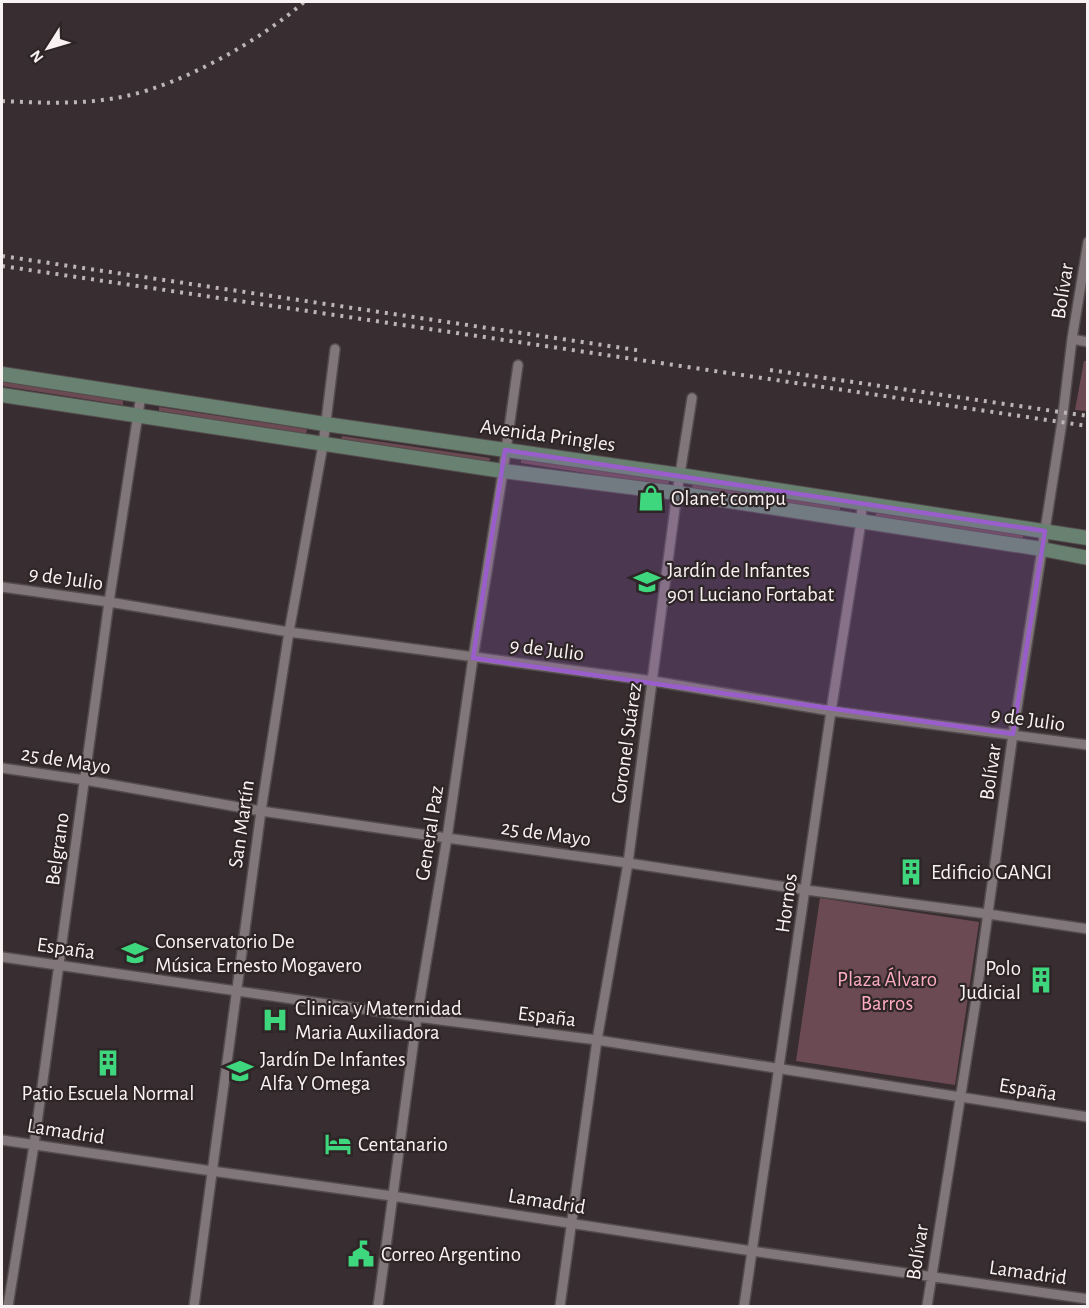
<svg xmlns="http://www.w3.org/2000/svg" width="1089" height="1308" viewBox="0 0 1089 1308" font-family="'Alegreya Sans',sans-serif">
	<rect width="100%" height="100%" fill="#382e31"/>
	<path fill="#6c4a53" d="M 1084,361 L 1087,361 L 1087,411 L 1075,410 Z
		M 2,381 L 123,400 L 123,405 L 2,386 Z
		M 159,407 L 307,429 L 306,434 L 159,411 Z
		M 342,436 L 490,458 L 489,463 L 341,440 Z
		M 521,459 L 669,481 L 668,486 L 521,463 Z
		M 693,483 L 840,506 L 840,511 L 692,488 Z
		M 876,513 L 1023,535 L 1023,540 L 875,517 Z
		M 820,898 L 979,922 L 955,1085 L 796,1061 Z"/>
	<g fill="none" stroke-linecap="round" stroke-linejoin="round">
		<g stroke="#534c4d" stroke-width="12">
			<path id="street" d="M 1072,339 L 1088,342
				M 2,587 L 109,602 L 289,632 L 653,681 L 831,711 L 1088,745
				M 2,768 L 85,780 L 261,811 L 447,838 L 628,863 L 806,890 L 988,914 L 1088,929
				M 2,957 L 417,1017 L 597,1040 L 1088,1117
				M 2,1140 L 212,1171 L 392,1196 L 752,1251 L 1088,1299
				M 8,1306 L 34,1145 L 109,602 L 141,395
				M 194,1306 L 261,811 L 289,632 L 323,445 L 335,349
				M 378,1306 L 417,1017 L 447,838 L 473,658 L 503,471 L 518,365
				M 560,1306 L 597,1040 L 628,863 L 677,493 L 692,398
				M 744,1306 L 831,711 L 861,522 L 862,504
				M 927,1306 L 975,1006 L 1013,734 L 1062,422 L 1072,339 L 1088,242"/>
		</g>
		<g stroke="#534c4d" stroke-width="16">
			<path id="secondary" d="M 2,374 L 325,424 L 680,475 L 1088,538
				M 2,395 L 503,471 L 677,493 L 1042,549 L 1088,558"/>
		</g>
		<use href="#street" stroke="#817679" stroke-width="9"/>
		<use href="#secondary" stroke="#688170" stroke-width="14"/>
		<path stroke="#bcb5b6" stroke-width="4" stroke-dasharray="3 6" stroke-linecap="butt" d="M 2,101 C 43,103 85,105 126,96 C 183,84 261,40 304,2
			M 2,256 L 643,351
			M 2,266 L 1088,426
			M 770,370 L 1088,416"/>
	</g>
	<path fill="#9a5ecc" fill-opacity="0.2" stroke="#9a5ecc" stroke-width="4.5" stroke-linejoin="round" d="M 505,450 L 1045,531 L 1013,734 L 473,658 Z"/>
	<defs>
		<g id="shop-bare" transform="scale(2.07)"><path d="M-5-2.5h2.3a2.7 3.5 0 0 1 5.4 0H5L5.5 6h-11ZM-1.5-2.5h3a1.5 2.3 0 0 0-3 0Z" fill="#3fd77d" stroke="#2e2527" stroke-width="2.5" paint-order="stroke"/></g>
		<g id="school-bare" transform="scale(2.07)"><path d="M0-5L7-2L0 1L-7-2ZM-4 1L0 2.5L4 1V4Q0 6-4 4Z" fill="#3fd77d" stroke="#2e2527" stroke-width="2.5" paint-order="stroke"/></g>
		<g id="building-bare" transform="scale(2.07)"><path d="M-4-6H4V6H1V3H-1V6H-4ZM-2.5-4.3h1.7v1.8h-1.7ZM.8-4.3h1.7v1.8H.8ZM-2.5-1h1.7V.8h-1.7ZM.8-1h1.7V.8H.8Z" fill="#3fd77d" stroke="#2e2527" stroke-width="2.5" paint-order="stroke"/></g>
		<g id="hospital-bare" transform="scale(2.07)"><path d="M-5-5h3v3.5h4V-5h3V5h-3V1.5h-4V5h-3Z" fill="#3fd77d" stroke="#2e2527" stroke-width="2.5" paint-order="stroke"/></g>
		<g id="hotel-bare" transform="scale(2.07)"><path d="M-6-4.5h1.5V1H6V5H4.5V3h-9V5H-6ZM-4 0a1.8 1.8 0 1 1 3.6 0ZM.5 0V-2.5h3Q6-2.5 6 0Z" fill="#3fd77d" stroke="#2e2527" stroke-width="2.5" paint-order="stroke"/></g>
		<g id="civic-bare" transform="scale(2.07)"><path d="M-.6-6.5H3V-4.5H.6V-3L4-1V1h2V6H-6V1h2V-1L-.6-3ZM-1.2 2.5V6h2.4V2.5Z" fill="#3fd77d" stroke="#2e2527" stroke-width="2.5" paint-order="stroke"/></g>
	</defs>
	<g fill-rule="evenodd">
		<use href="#shop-bare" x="651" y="498"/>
		<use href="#school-bare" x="647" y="582"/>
		<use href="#building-bare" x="911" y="872"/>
		<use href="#school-bare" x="135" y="953"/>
		<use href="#building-bare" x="1041" y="980"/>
		<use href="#hospital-bare" x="275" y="1020"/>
		<use href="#building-bare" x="108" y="1063"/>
		<use href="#school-bare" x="240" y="1071"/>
		<use href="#hotel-bare" x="338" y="1144"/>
		<use href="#civic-bare" x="361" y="1254"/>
	</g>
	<g text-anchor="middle" stroke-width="4.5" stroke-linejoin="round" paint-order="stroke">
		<g font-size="21" fill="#f8f2f3" stroke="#2e2527">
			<text transform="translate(1062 291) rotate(-81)" y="7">Bolívar</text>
			<text transform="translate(548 435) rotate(8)" y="7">Avenida Pringles</text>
			<text transform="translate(66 578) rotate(8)" y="7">9 de Julio</text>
			<text transform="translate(547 649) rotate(7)" y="7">9 de Julio</text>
			<text transform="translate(1028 719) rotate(8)" y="7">9 de Julio</text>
			<text transform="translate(626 743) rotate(-82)" y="7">Coronel Suárez</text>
			<text transform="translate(66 760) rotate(9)" y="7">25 de Mayo</text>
			<text transform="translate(990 772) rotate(-82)" y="7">Bolívar</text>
			<text transform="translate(241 824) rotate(-82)" y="7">San Martín</text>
			<text transform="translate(429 833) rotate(-81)" y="7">General Paz</text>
			<text transform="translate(546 833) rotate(8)" y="7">25 de Mayo</text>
			<text transform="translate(57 849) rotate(-82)" y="7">Belgrano</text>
			<text transform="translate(786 903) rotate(-82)" y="7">Hornos</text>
			<text transform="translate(66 948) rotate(8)" y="7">España</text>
			<text transform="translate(547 1016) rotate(7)" y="7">España</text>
			<text transform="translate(1028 1089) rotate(9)" y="7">España</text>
			<text transform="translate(66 1131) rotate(9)" y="7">Lamadrid</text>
			<text transform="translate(547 1201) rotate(9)" y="7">Lamadrid</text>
			<text transform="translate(917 1252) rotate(-81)" y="7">Bolívar</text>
			<text transform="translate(1028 1272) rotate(8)" y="7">Lamadrid</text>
		</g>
		<g font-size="21" fill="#f8f2f3" stroke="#2e2527" text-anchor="start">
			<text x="671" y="505">Olanet compu</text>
			<text x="667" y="577">Jardín de Infantes<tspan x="667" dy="24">901 Luciano Fortabat</tspan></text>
			<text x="931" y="879">Edificio GANGI</text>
			<text x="155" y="948">Conservatorio De<tspan x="155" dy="24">Música Ernesto Mogavero</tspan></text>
			<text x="1021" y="975" text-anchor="end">Polo<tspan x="1021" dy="24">Judicial</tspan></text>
			<text x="295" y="1015">Clinica y Maternidad<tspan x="295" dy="24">Maria Auxiliadora</tspan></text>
			<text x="260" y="1066">Jardín De Infantes<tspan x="260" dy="24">Alfa Y Omega</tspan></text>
			<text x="108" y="1100" text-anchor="middle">Patio Escuela Normal</text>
			<text x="358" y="1151">Centanario</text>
			<text x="381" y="1261">Correo Argentino</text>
		</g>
		<g font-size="21" fill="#fdacc2" stroke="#2e2527">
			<text x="887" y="986">Plaza Álvaro<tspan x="887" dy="24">Barros</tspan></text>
		</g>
	</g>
	<rect width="1089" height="1308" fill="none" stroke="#f8f2f3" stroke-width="6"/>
	<g transform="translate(48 48) rotate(233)" stroke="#2e2527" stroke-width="4.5" paint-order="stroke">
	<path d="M0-4.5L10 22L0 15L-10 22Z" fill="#f8f2f3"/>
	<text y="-9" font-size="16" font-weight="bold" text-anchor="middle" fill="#f8f2f3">N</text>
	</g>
</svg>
